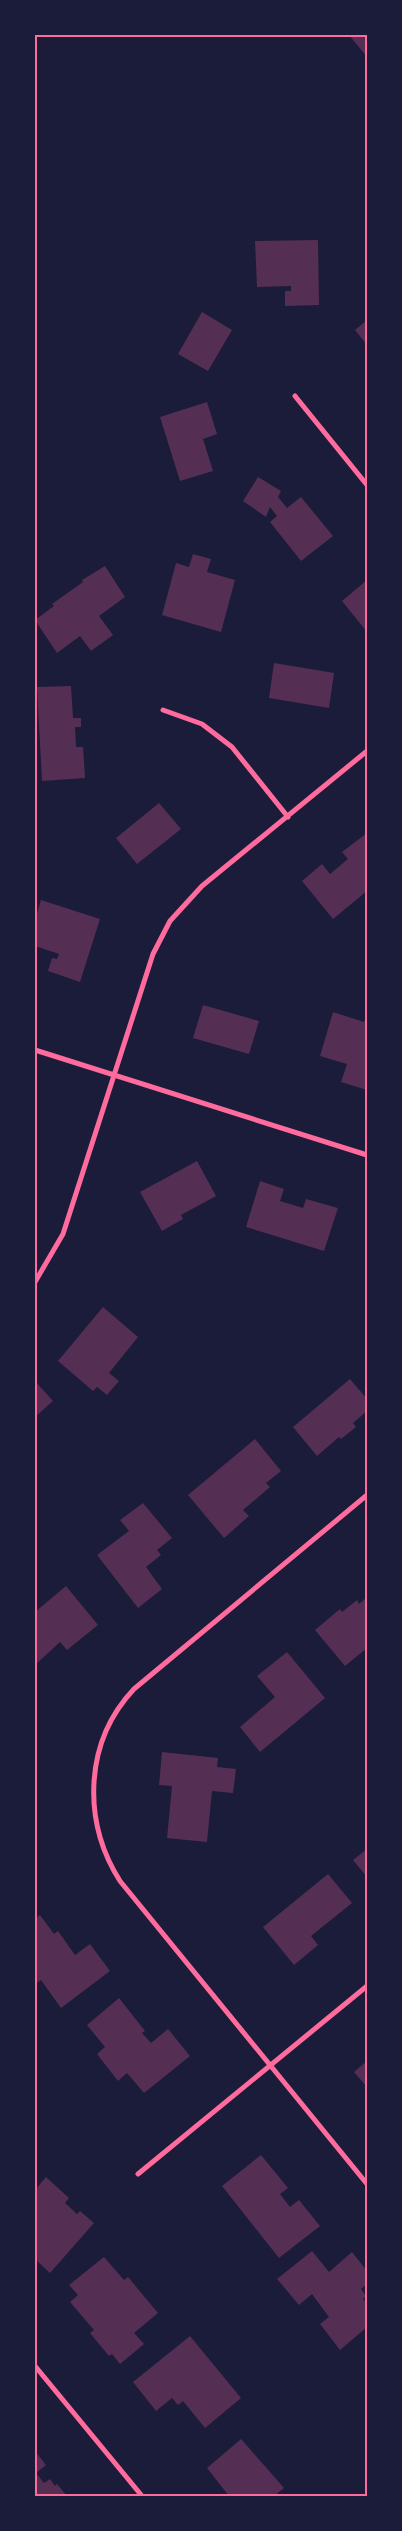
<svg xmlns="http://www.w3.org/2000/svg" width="402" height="2531" viewBox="0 0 402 2531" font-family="'Times New Roman',serif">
	<rect width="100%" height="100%" fill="#1b1b3a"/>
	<path fill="#542f53" d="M 349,35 L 367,35 L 367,57 Z
		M 318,240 L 319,305 L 285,306 L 285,291 L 291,291 L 291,286 L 257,287 L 255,241 Z
		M 202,312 L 232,330 L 208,371 L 178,354 Z
		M 367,320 L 367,345 L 355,330 Z
		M 207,402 L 217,434 L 203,439 L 213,471 L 180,481 L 160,417 Z
		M 258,477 L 281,491 L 278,497 L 287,508 L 301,497 L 333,536 L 301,561 L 270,522 L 277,516 L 270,507 L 266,517 L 243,501 Z
		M 193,554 L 211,559 L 207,572 L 235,580 L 221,632 L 162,615 L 176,563 L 189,567 Z
		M 105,566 L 125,597 L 99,616 L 113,635 L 91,651 L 80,636 L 57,653 L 35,620 L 54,606 L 52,604 L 83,582 L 82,580 Z
		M 367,580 L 367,632 L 342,601 Z
		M 274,663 L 334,673 L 329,708 L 269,698 Z
		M 71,686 L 73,718 L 81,718 L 81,727 L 75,727 L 76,747 L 83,747 L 85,778 L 42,781 L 37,687 Z
		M 159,803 L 181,829 L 137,864 L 116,838 Z
		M 367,833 L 367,891 L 333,919 L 302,881 L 322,864 L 330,874 L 348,859 L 342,852 Z
		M 41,900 L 100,919 L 80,982 L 48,971 L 52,958 L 57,959 L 59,954 L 35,946 L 35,920 Z
		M 203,1005 L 259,1021 L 249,1054 L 193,1038 Z
		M 333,1012 L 364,1022 L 367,1014 L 367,1090 L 341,1082 L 347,1064 L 320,1056 Z
		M 197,1161 L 216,1196 L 181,1215 L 183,1219 L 162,1231 L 140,1192 Z
		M 260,1181 L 284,1189 L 280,1201 L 303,1208 L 306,1199 L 338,1208 L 324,1251 L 246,1227 Z
		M 103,1307 L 138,1337 L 109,1373 L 119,1381 L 107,1395 L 97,1387 L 93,1391 L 58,1361 Z
		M 350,1379 L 367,1399 L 367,1411 L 353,1423 L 356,1427 L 341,1439 L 339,1437 L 317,1456 L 293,1427 Z
		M 35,1381 L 53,1401 L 35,1417 Z
		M 255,1439 L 281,1471 L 266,1483 L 270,1487 L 243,1510 L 249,1516 L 224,1538 L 188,1495 Z
		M 143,1503 L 172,1538 L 157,1550 L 161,1555 L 146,1567 L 162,1589 L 138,1608 L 97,1555 L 129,1531 L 120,1520 Z
		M 66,1586 L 98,1625 L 67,1650 L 60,1642 L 35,1665 L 35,1612 Z
		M 367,1597 L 367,1648 L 345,1666 L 315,1630 L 340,1609 L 342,1612 L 357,1600 L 359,1604 Z
		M 287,1652 L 325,1698 L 260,1752 L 240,1727 L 275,1697 L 257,1676 Z
		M 162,1752 L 218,1758 L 217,1767 L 236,1769 L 233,1793 L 212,1791 L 207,1842 L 167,1838 L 172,1786 L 159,1785 Z
		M 367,1849 L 367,1877 L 353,1860 Z
		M 328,1874 L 352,1903 L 311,1936 L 318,1945 L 294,1965 L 263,1927 Z
		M 40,1915 L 54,1934 L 58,1931 L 75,1955 L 90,1944 L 110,1971 L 61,2008 L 41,1980 L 35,1984 L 35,1919 Z
		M 119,1998 L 145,2031 L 142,2033 L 151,2043 L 168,2029 L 190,2056 L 144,2093 L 127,2073 L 118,2081 L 97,2054 L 105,2047 L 87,2025 Z
		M 367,2061 L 367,2087 L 354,2072 Z
		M 261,2155 L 288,2188 L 280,2194 L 290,2207 L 299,2200 L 320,2226 L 279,2258 L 222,2186 Z
		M 46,2177 L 69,2198 L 65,2203 L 77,2214 L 80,2211 L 94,2223 L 50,2273 L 35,2259 L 35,2190 Z
		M 312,2251 L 329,2272 L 352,2252 L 367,2271 L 367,2284 L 361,2289 L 366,2296 L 363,2299 L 367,2303 L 367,2327 L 340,2350 L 320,2324 L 329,2317 L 312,2294 L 299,2305 L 277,2279 Z
		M 104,2257 L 124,2280 L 128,2277 L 158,2313 L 134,2333 L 144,2344 L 120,2364 L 112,2354 L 109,2356 L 90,2333 L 94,2330 L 70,2302 L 78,2295 L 69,2285 Z
		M 190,2336 L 241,2398 L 205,2428 L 183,2401 L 178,2405 L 172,2398 L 156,2411 L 133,2382 Z
		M 241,2439 L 284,2488 L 274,2496 L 229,2496 L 207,2468 Z
		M 35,2451 L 46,2465 L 36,2473 L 44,2483 L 50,2479 L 55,2486 L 57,2484 L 67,2496 L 35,2496 Z"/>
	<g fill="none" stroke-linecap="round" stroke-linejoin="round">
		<path stroke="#ff6b9d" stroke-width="5" d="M 295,396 L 367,485
			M 163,710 L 202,724 L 232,747 L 288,817
			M 35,1050 L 367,1155
			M 35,1282 L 63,1234 L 153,954 L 170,921 L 202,886 L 367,751
			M 367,1495 L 134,1689 C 84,1742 82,1821 120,1881 L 367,2184
			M 138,2174 L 367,1986
			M 35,2366 L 142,2496"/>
	</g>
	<rect width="402" height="2531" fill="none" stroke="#1b1b3a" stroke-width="72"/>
	<rect x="36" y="36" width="330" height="2459" fill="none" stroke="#ff6b9d" stroke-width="2"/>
</svg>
